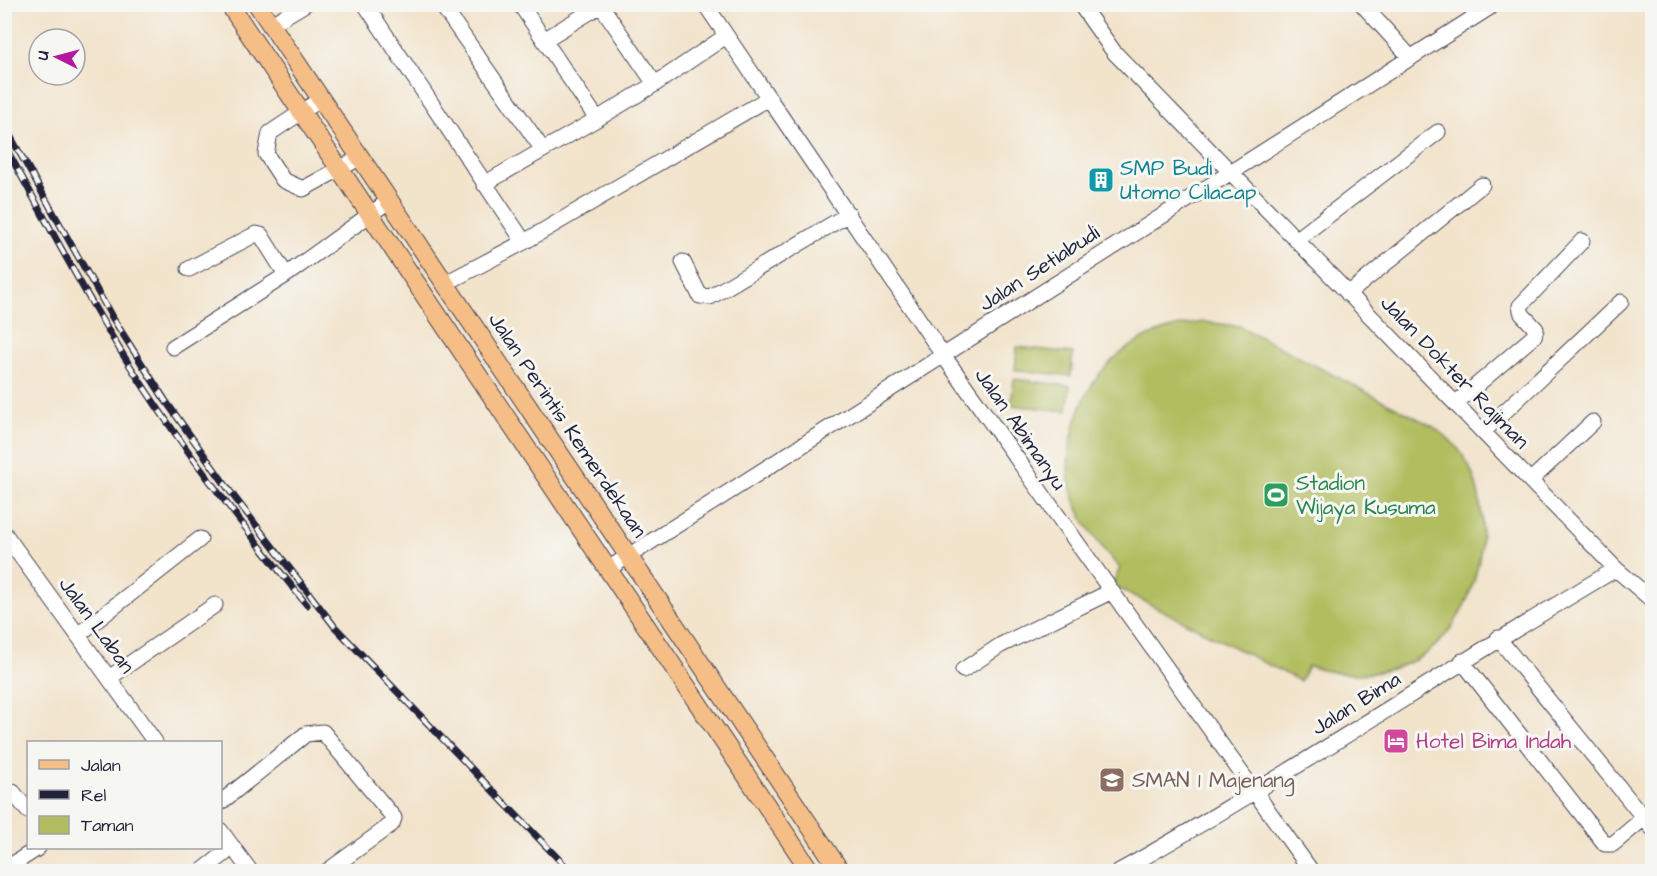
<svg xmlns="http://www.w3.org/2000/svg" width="1657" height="876" viewBox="0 0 1657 876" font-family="'Architects Daughter',sans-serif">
	<rect width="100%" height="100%" fill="#f6f6f2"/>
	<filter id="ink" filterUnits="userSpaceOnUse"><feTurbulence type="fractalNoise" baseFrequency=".0167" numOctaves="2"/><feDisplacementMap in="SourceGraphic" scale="12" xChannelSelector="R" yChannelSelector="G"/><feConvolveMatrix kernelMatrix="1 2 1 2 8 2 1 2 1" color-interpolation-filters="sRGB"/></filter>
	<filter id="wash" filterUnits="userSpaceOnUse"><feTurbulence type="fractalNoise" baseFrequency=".008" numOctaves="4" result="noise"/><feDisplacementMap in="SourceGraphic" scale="24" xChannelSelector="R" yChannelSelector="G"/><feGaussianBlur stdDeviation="1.35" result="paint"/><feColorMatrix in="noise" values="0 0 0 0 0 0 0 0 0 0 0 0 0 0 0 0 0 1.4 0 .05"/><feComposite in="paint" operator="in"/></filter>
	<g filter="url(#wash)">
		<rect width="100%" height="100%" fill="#f2e3cb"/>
		<path fill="#b1bd5f" stroke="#6a704d" stroke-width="1.5" d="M 1204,322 L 1239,326 L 1434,427 C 1441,433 1449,439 1455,445 C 1506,503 1481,630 1411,662 C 1378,677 1342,677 1308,666 L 1300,681 L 1112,585 L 1120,568 C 1098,544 1078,518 1070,486 C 1066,468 1069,449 1073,431 C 1089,364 1137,329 1204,322 Z
			M 1017,347 L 1073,353 L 1071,376 L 1015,370 Z
			M 1014,379 L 1070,386 L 1067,411 L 1011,405 Z"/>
	</g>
	<g filter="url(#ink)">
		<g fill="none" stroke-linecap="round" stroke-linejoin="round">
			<g stroke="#413f51" stroke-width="17">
				<path id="minor" d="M 365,4 L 524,242 L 446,283
					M 441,4 L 543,150 L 484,184
					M 520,4 L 597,119 L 543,150
					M 705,4 L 943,355 L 1312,872
					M 1080,4 L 1114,52 L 1616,569 L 1652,600
					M 1362,4 L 1411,58
					M 270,25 L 305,4
					M 544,40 L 601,5
					M 655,84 L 726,36
					M 321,99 L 270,133 L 266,154 L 283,180 L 303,189 L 361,157
					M 597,119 L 655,84 L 600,4
					M 1296,240 L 1438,132
					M 524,242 L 769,98
					M 683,262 L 700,296 L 710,297 L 849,214
					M 189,269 L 256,234 L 261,235 L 286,275
					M 1348,294 L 1482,185
					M 173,347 L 286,275 L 390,200
					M 1456,403 L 1534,336 L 1536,329 L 1522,314 L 1520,306 L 1582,241
					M 1484,431 L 1621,302
					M 1531,480 L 1593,422
					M 4,533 L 155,742
					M 608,569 L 1495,4
					M 78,635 L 200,539
					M 1498,638 L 1652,828
					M 1462,661 L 1605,844 L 1613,844 L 1644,818
					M 963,670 L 1001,645 L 1110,592
					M 109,678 L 215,605
					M 4,792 L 13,792 L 28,811
					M 220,803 L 306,734 L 323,732 L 394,818 L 392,824 L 326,872
					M 220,830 L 251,872
					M 4,870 L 38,848
					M 201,872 L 233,847
					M 1118,872 C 1287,777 1448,668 1616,569"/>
			</g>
			<g stroke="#413f51" stroke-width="20">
				<path id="major" d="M 229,4 L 811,872
					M 257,4 L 841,872"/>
			</g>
			<use href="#minor" stroke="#fff" stroke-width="15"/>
			<use href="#major" stroke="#f6be87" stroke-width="18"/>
			<g stroke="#22223b" stroke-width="7">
				<path id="rail" d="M 4,125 L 112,317 L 165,400 L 232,494 L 335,627 L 571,872
					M 4,145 C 37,203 68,263 102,320 C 161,421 233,514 307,605"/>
			</g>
			<use href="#rail" stroke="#f6f6f2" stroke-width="4.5" stroke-dasharray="14" stroke-linecap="butt"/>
		</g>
	</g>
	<defs>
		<g id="building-square" transform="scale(1.35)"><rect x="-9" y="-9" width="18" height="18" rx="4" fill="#0f9aa8" stroke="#f6f6f2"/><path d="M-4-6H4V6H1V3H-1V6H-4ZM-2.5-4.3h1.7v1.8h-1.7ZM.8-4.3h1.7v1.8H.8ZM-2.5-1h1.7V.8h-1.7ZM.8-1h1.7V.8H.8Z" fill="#fff"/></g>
		<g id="stadium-square" transform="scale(1.35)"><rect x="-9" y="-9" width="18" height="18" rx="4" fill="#2e9e5b" stroke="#f6f6f2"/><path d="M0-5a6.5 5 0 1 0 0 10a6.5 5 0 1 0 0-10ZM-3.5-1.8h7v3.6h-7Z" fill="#fff"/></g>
		<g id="hotel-square" transform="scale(1.35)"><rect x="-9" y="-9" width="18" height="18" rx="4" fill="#d1479c" stroke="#f6f6f2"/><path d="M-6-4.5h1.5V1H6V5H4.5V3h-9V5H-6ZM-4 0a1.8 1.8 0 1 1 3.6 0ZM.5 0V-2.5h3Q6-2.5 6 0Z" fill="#fff"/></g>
		<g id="school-square" transform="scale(1.35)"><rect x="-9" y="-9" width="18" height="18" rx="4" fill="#8d6e63" stroke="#f6f6f2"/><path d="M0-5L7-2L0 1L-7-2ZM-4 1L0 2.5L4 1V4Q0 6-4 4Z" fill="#fff"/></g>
	</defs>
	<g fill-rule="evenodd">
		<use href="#building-square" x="1101" y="180"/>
		<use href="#stadium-square" x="1276" y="495"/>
		<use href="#hotel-square" x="1396" y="741"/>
		<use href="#school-square" x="1112" y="780"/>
	</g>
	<g text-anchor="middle" stroke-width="6" stroke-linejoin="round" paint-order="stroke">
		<g font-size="21" fill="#0d838f" stroke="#f6f6f2" text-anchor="start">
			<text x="1120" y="175">SMP Budi<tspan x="1120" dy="24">Utomo Cilacap</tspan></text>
		</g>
		<g font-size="21" fill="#22223b" stroke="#f6f6f2">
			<text transform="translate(1039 268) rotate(-33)" y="7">Jalan Setiabudi</text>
			<text transform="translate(1455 372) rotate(46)" y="7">Jalan Dokter Rajiman</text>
			<text transform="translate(568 425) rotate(56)" y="7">Jalan Perintis Kemerdekaan</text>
			<text transform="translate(1021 429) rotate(55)" y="7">Jalan Abimanyu</text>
			<text transform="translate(97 625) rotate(54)" y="7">Jalan Laban</text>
			<text transform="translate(1356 703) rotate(-32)" y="7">Jalan Bima</text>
		</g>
		<g font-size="21" fill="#27864d" stroke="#f6f6f2" text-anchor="start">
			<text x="1296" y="490">Stadion<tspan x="1296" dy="24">Wijaya Kusuma</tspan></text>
		</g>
		<g font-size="21" fill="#b23c85" stroke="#f6f6f2" text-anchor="start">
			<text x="1416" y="748">Hotel Bima Indah</text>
		</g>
		<g font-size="21" fill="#785e54" stroke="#f6f6f2" text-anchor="start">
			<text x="1132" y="787">SMAN 1 Majenang</text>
		</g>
	</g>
	<rect width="1657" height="876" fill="none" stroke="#f6f6f2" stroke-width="24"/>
	<rect x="27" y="741" width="195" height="108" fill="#f6f6f2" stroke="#a1a1a9" stroke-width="1.5"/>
	<rect x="39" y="760" width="30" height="9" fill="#f6be87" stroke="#a1a1a9" stroke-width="1.5"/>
	<text x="81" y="771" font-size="18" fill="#22223b">Jalan</text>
	<rect x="39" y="790" width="30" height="9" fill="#22223b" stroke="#a1a1a9" stroke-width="1.5"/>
	<text x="81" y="801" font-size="18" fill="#22223b">Rel</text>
	<rect x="39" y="816" width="30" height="18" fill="#b1bd5f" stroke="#a1a1a9" stroke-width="1.5"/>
	<text x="81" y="831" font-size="18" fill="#22223b">Taman</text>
	<g transform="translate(57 57) rotate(276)"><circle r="28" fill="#f6f6f2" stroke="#a1a1a9" stroke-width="1.5"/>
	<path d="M0-4.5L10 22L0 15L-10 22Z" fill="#b5179e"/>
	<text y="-9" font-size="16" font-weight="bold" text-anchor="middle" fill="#22223b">U</text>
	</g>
</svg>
